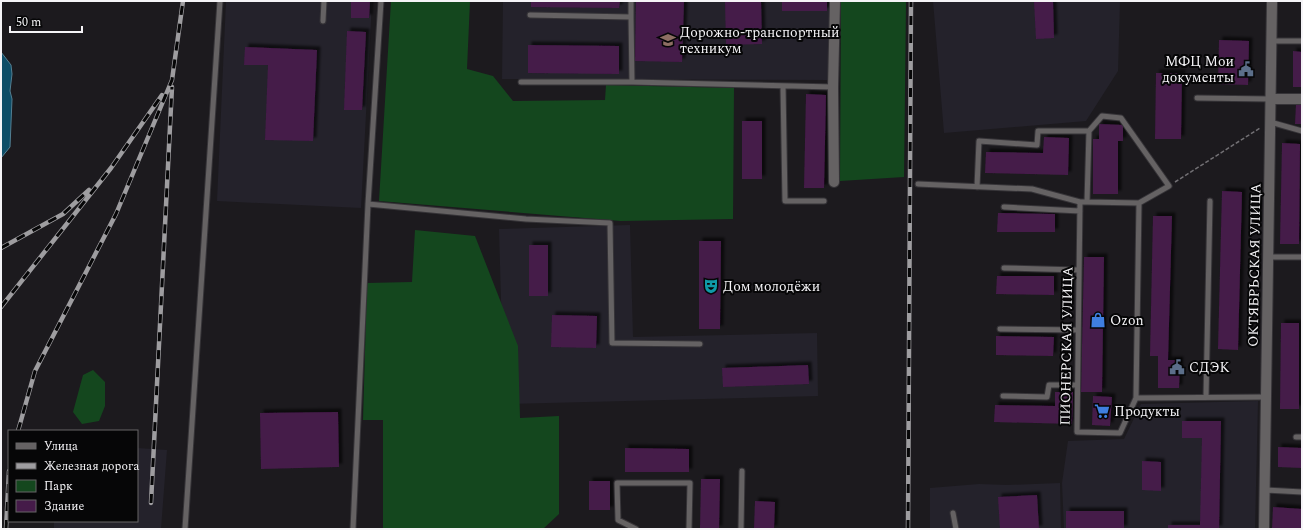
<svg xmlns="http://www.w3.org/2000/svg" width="1303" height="530" viewBox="0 0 1303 530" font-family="Spectral,serif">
	<defs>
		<filter id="shadow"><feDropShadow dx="3.5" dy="-3.5" stdDeviation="1" flood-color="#0009"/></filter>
	</defs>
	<rect width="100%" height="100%" fill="#1c1a1e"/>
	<path fill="#24222b" d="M 226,1 L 372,1 L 361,208 L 217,201 Z
		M 503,1 L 835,1 L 833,80 L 502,79 Z
		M 933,1 L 1120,1 L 1118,71 L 1086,121 L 944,133 Z
		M 630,225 L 633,337 L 817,333 L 818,396 L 504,404 L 499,229 Z
		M 1258,401 L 1255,529 L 1064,529 L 1062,483 L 1068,441 L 1124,439 L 1141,404 Z
		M 137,448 L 167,450 L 161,529 L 54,529 L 54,521 L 137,521 Z
		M 1060,483 L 1061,529 L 930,529 L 930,488 L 979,484 L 1007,485 Z"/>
	<path fill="#14471e" d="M 391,1 L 470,1 L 467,69 L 493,76 L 513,101 L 605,100 L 606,85 L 734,88 L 733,219 L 621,221 L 379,201 Z
		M 841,1 L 906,1 L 904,177 L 840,181 Z
		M 415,230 L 475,236 L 518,346 L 520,418 L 559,416 L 559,514 L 543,529 L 383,529 L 383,420 L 363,420 L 367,283 L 412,282 Z
		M 93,370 L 105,382 L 105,406 L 99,421 L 82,424 L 73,412 L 83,375 Z"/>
	<path fill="#0d4d67" stroke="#537f92" d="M 1,52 L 11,65 L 12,74 L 10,91 L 12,99 L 10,147 L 1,158 Z"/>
	<path fill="#451b49" filter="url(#shadow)" d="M 351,1 L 370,1 L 369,18 L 351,18 Z
		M 531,1 L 620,1 L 619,8 L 531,7 Z
		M 636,1 L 684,1 L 682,62 L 635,61 Z
		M 725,1 L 761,1 L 762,44 L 726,45 Z
		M 782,1 L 827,1 L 827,11 L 782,11 Z
		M 1034,1 L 1053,1 L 1054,38 L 1036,39 Z
		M 347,31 L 366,32 L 362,110 L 344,110 Z
		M 1219,40 L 1249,41 L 1248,85 L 1218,84 Z
		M 528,45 L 619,46 L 619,74 L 528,73 Z
		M 245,47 L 317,50 L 313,141 L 265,140 L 268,65 L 244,65 Z
		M 1293,51 L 1302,52 L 1302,87 L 1293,87 Z
		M 1156,73 L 1182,73 L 1181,139 L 1155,139 Z
		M 806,94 L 826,95 L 824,188 L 804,188 Z
		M 1296,104 L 1302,104 L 1302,124 L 1295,124 Z
		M 742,121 L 762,121 L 762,179 L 742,179 Z
		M 1099,124 L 1123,125 L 1123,141 L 1118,141 L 1118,194 L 1093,194 L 1093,139 L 1099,139 Z
		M 1044,137 L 1069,138 L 1068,175 L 985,173 L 986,152 L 1043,153 Z
		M 1282,143 L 1300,144 L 1299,244 L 1280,244 Z
		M 1222,191 L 1242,192 L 1238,350 L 1218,349 Z
		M 998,213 L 1055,214 L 1055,232 L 997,232 Z
		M 1153,216 L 1172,216 L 1168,360 L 1180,360 L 1179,388 L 1158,388 L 1158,356 L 1150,356 Z
		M 699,241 L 721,241 L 720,329 L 699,329 Z
		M 529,245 L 548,245 L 548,296 L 529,296 Z
		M 1084,257 L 1104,257 L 1102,392 L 1081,392 Z
		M 997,276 L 1054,276 L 1054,295 L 996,294 Z
		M 552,315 L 597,316 L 596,348 L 551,347 Z
		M 1281,323 L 1299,323 L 1299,409 L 1280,409 Z
		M 996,336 L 1054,337 L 1053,356 L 996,355 Z
		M 808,365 L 809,384 L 723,387 L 722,368 Z
		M 1055,392 L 1073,392 L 1072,424 L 994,422 L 995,405 L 1055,406 Z
		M 1093,396 L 1112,397 L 1110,426 L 1092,425 Z
		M 338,412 L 339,467 L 261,469 L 260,413 Z
		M 1182,421 L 1221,421 L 1219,529 L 1168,529 L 1168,525 L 1200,525 L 1202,438 L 1182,438 Z
		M 1278,447 L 1302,448 L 1302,468 L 1278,467 Z
		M 625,448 L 689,449 L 689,472 L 625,472 Z
		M 1142,461 L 1161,462 L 1161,491 L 1142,490 Z
		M 701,479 L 720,479 L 719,529 L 700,529 Z
		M 589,481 L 610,481 L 610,510 L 589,510 Z
		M 1037,495 L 1039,529 L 1000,529 L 998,497 Z
		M 755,501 L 775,502 L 774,529 L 754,529 Z
		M 1273,507 L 1302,509 L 1302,528 L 1272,529 Z
		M 1066,511 L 1124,511 L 1124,529 L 1066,529 Z"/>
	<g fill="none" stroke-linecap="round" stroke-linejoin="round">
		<g stroke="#363438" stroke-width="7">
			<path id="lane" d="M 530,15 L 631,17 L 631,1
				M 631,17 L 632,82
				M 323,21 L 324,1
				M 1271,41 L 1302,41
				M 521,82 L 632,82 L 833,87
				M 783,86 L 785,201 L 824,201
				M 1197,98 L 1270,99
				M 1270,122 L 1302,131
				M 918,184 L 1032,189 L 1080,202 L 1087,202 L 1139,203 L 1169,186 L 1121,118 L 1102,116 L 1089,131 L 1087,202
				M 977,187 L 979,141 L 1037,145 L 1038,131 L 1089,131
				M 1080,202 L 1077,432 L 1120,433 L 1136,398
				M 1139,203 L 1136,398 L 1266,397
				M 368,204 L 526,219 L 610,223 L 612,343 L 700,344
				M 1004,207 L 1080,211
				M 1268,257 L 1302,257
				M 1004,268 L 1079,270
				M 1000,329 L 1078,330
				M 1003,396 L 1047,397 L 1049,385 L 1077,385
				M 1206,397 L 1210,201
				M 1296,437 L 1302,437
				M 1265,490 L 1302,492
				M 953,513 L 956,529
				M 185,529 L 220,1
				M 353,529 L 368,204 L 381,1
				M 636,529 L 618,520 L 617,483 L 690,483 L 689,529
				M 741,529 L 742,471"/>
		</g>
		<g stroke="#363438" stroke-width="12">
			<path id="street" d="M 1270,99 L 1302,99
				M 834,182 L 833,87 L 835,1
				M 1264,529 L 1272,1"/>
		</g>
		<path stroke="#727074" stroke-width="1.5" stroke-dasharray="4 2" stroke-linecap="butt" d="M 1175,182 L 1260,128"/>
		<use href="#lane" stroke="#656263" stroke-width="5"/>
		<use href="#street" stroke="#656263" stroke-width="10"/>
		<g stroke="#9e9da0" stroke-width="4.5">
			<path id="rail" d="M 1,248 L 63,214 L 89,190
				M 1,307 L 111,168 L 162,95
				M 18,431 L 35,371 L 116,214 L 172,80 L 183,1
				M 151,503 L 172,87
				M 6,529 L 9,471
				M 908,529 L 911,1"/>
		</g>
		<use href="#rail" stroke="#060607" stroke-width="3" stroke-dasharray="9" stroke-linecap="butt"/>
	</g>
	<defs>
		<g id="university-bare" transform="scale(1.2)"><path d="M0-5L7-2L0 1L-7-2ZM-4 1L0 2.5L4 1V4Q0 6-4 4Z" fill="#8d6e63" stroke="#060607" stroke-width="2.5" paint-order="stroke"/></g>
		<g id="civic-bare" transform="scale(1.2)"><path d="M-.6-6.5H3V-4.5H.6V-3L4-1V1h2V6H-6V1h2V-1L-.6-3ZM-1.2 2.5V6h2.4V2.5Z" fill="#5c6f8a" stroke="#060607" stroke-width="2.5" paint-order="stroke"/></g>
		<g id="theatre-bare" transform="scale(1.2)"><path d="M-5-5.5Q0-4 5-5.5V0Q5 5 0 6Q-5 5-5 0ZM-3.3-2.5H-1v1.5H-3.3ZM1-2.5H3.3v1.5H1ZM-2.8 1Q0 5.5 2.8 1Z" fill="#0f9aa8" stroke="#060607" stroke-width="2.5" paint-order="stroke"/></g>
		<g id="shop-bare" transform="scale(1.2)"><path d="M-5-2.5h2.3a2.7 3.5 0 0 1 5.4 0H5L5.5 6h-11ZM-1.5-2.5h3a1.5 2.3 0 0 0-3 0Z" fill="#3f7fe0" stroke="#060607" stroke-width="2.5" paint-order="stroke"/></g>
		<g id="supermarket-bare" transform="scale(1.2)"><path d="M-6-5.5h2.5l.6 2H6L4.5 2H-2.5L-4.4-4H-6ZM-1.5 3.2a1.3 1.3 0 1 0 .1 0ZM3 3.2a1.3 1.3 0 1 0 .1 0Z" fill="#3f7fe0" stroke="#060607" stroke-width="2.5" paint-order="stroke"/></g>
	</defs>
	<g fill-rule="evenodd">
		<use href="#university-bare" x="668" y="40"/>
		<use href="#civic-bare" x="1246" y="69"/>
		<use href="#theatre-bare" x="711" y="286"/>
		<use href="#shop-bare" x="1098" y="320"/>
		<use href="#civic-bare" x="1177" y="367"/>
		<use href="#supermarket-bare" x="1102" y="411"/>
	</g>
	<g text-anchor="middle" stroke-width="4" stroke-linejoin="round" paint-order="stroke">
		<g font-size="14" fill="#f5f4f7" stroke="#060607" text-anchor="start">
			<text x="680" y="37">Дорожно-транспортный<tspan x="680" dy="16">техникум</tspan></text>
			<text x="1234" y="66" text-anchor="end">МФЦ Мои<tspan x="1234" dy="16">документы</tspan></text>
			<text x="723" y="291">Дом молодёжи</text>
			<text x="1110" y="325">Ozon</text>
			<text x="1189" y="372">СДЭК</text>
			<text x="1114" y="416">Продукты</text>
		</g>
		<g font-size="14" fill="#f5f4f7" stroke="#060607">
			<text transform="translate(1254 265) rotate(-89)" y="5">ОКТЯБРЬСКАЯ УЛИЦА</text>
			<text transform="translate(1066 346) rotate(-89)" y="5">ПИОНЕРСКАЯ УЛИЦА</text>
		</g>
	</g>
	<rect width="1303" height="530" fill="none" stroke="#f5f4f7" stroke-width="4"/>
	<rect x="8" y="430" width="130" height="92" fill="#060607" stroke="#666567"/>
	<rect x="16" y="443" width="20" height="6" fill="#656263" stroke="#666567"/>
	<text x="44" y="450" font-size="12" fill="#f5f4f7">Улица</text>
	<rect x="16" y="463" width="20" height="6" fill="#9e9da0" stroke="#666567"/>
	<text x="44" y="470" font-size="12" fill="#f5f4f7">Железная дорога</text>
	<rect x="16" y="480" width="20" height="12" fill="#14471e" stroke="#666567"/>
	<text x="44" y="490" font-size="12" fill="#f5f4f7">Парк</text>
	<rect x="16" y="500" width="20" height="12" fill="#451b49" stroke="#666567"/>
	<text x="44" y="510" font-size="12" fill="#f5f4f7">Здание</text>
	<path d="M10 26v6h72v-6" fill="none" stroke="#f5f4f7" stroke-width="2"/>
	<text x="16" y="26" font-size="12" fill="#f5f4f7" stroke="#060607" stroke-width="3" paint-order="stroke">50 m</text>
</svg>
